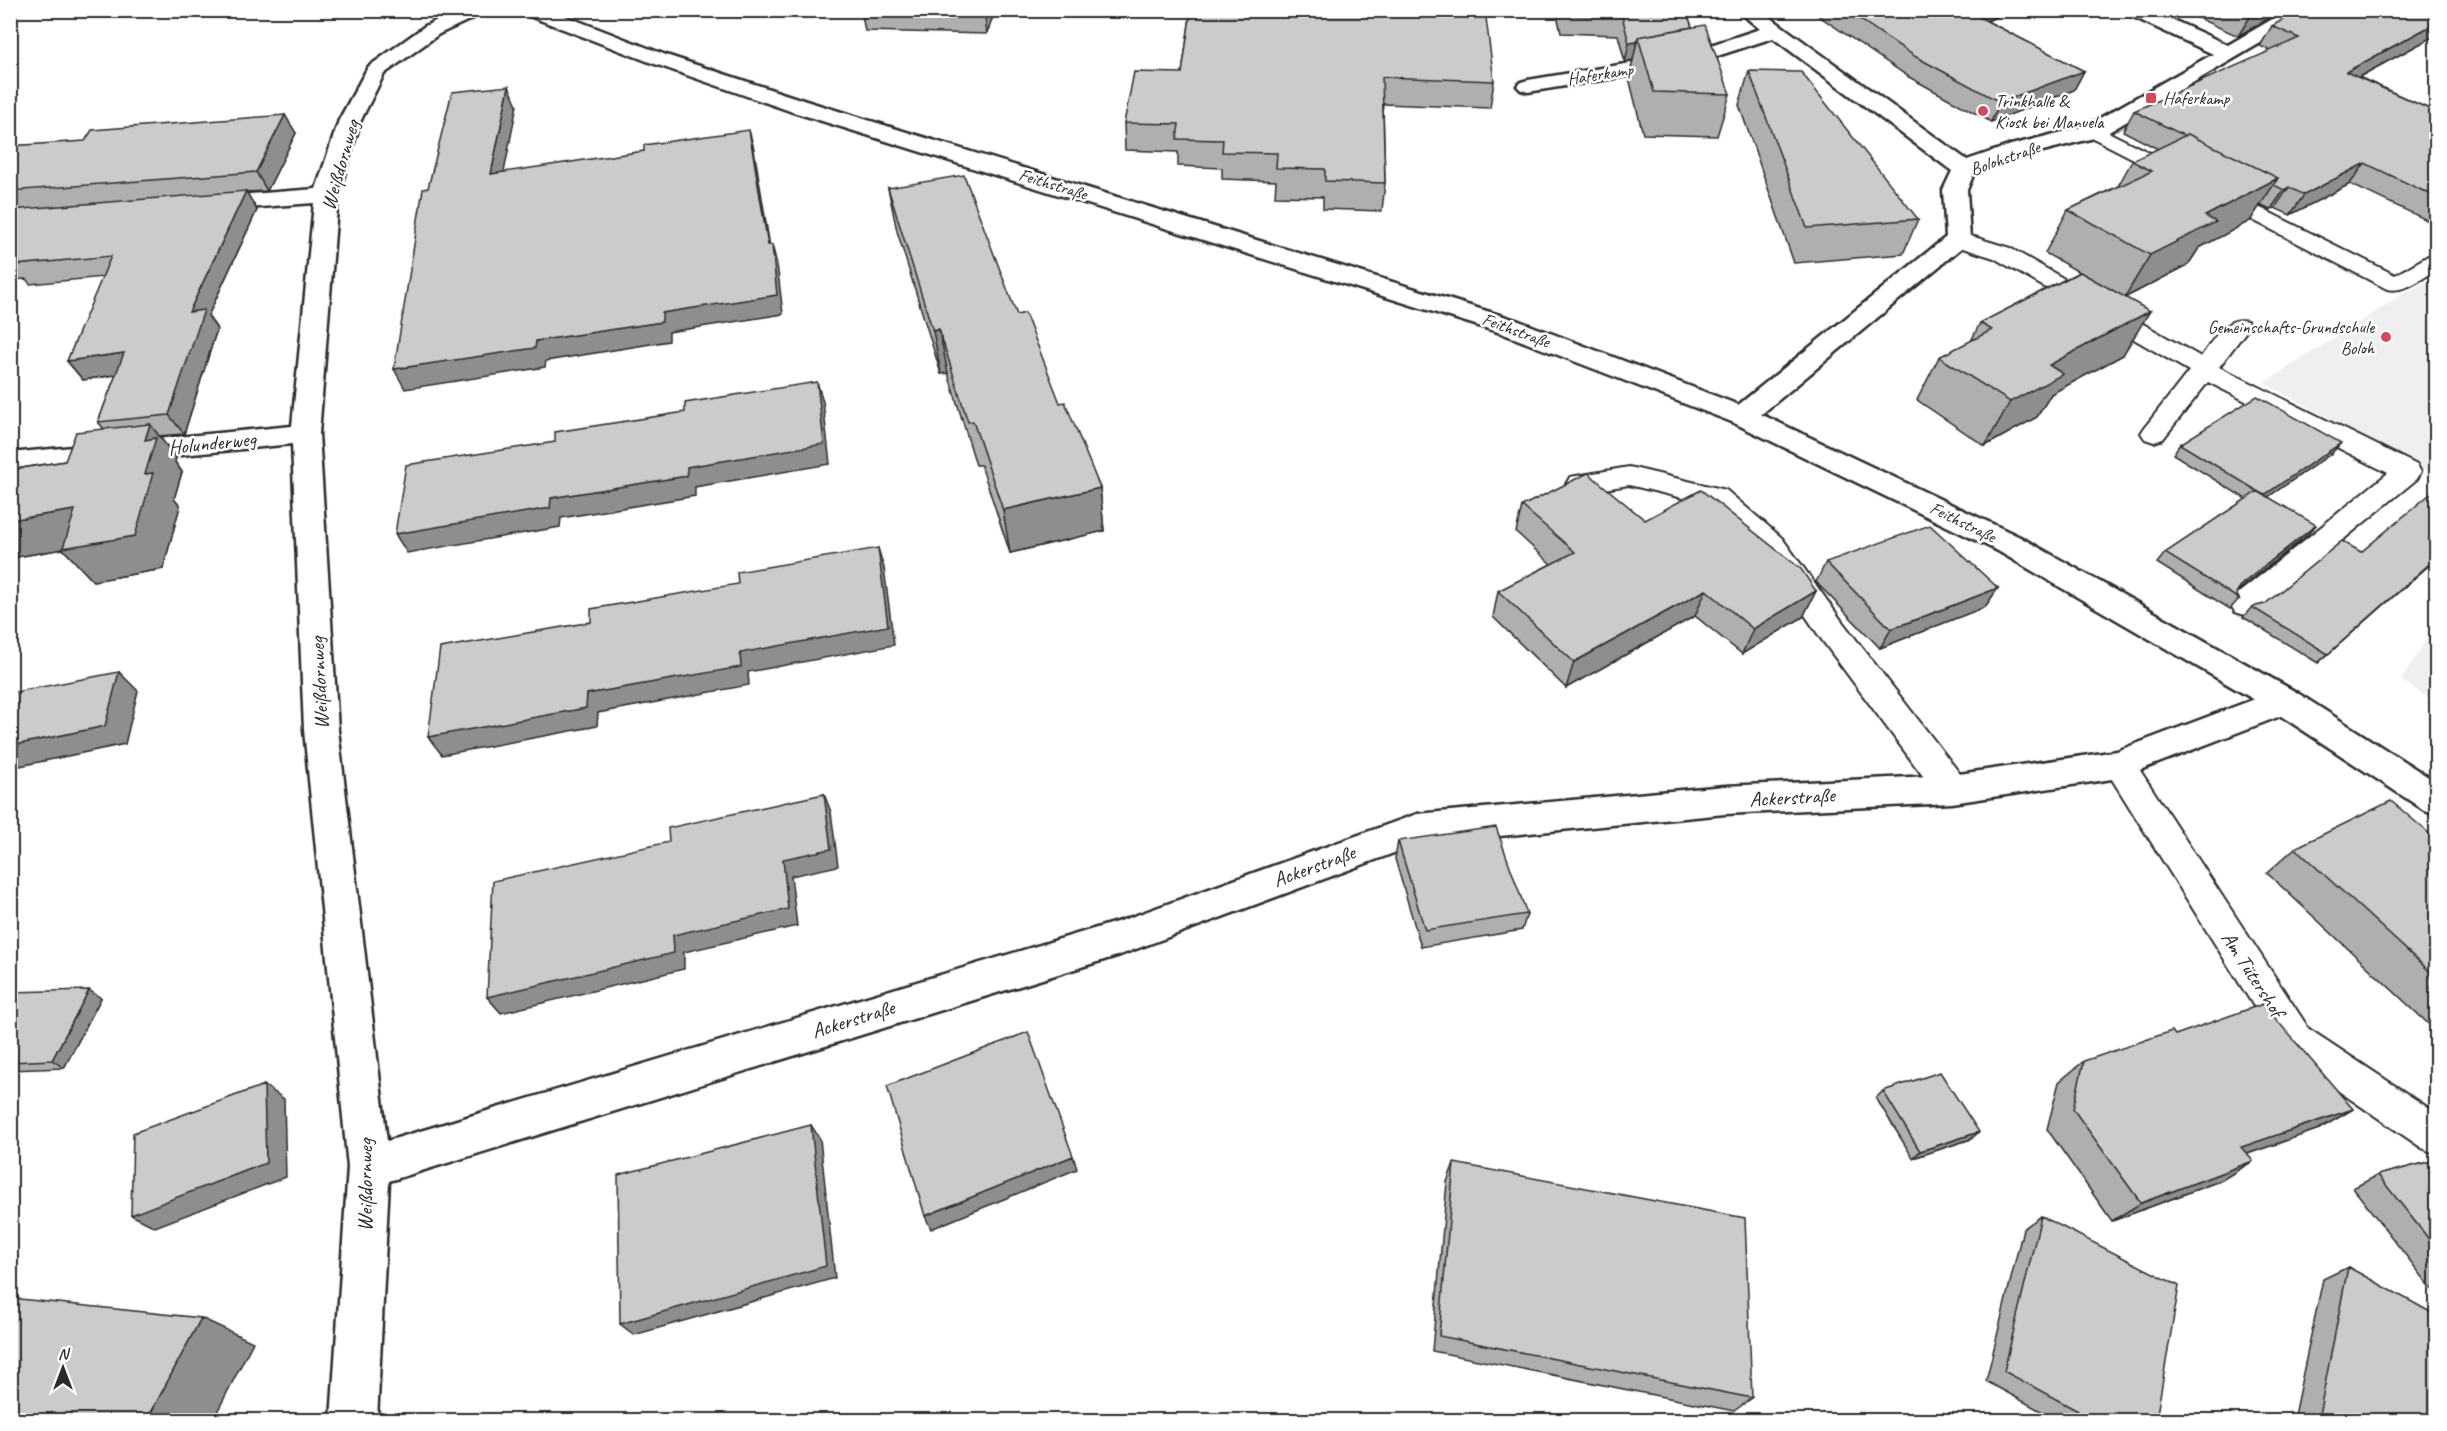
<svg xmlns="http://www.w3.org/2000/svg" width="2447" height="1431" viewBox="0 0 2447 1431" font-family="Caveat,sans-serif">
	<rect width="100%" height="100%" fill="#fff"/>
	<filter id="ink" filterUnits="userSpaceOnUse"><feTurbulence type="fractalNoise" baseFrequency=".0167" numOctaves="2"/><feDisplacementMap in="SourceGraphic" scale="12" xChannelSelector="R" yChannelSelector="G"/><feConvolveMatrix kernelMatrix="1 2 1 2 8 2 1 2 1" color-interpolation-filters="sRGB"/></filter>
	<g filter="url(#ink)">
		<path fill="#efefef" d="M 2436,277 L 2436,476 L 2264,383 L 2408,291 Z
			M 2436,624 L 2436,703 L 2401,680 Z"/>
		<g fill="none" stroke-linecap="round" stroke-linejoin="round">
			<g stroke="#2b2b2b" stroke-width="4">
				<path id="lane" d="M 2094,125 L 2395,275 L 2428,256 L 2436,254 L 2436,270 C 2421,279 2405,293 2387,289 L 2087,135 L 2084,131 L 2087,127 Z
					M 1958,232 L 2010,248 L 2201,357 C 2213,341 2225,315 2247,321 L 2250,326 L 2219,367 L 2417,465 L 2421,472 L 2417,479 L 2255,612 L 2245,615 L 2235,612 L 2230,604 L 2235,596 L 2388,473 L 2208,382 L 2163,439 L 2154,442 L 2145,439 L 2141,433 L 2145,427 L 2189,371 L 1994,258 L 1950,244 L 1947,239 L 1950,234 Z
					M 1629,467 L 1726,490 L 1782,538 L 1844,624 L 1964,779 L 1968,789 L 1964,799 L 1952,802 L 1940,799 L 1822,640 L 1762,552 L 1707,504 L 1629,485 L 1580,493 L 1570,491 L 1566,484 L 1570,477 Z
					M 2119,751 L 2130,755 L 2309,1029 L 2436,1113 L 2436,1154 L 2422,1148 L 2283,1053 L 2108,773 L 2103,764 L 2108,755 Z"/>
			</g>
			<g stroke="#2b2b2b" stroke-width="5">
				<path id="street" d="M 458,10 L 485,10 L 482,14 L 439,34 L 384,74 L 361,120 L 338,195 L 319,434 L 338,730 L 387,1141 L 1120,921 L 1417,814 L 1725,786 L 1952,775 L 2117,751 L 2284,688 L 2296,692 L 2300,701 L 2296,710 L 2119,778 L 1952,803 L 1725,814 L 1418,844 L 1120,955 L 389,1181 L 377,1420 L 331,1420 L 348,1167 L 304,730 L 292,444 L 10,472 L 10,453 L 292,426 L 314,203 L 209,211 L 201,209 L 197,204 L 201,199 L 209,197 L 316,189 L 339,120 L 368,67 L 425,26 Z
					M 1737,10 L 1760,10 L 1967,160 L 2011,145 L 2086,126 L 2213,54 L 2127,14 L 2124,10 L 2151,10 L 2228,45 L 2288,10 L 2313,10 L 2310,14 L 2102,136 L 2027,155 L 1974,173 L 1967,190 L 1970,239 L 1966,244 L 1752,422 L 1742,425 L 1732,422 L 1728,416 L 1732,410 L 1946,237 L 1943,190 L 1952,171 L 1773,38 L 1683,67 L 1528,92 L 1521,90 L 1517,86 L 1521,82 L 1528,80 L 1680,55 L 1760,29 Z"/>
			</g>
			<g stroke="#2b2b2b" stroke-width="5">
				<path id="secondary" d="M 521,10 L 550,10 L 666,55 L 806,101 L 1519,321 L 1752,410 L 2020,537 L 2296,692 L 2436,782 L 2436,814 L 2424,810 L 2272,710 L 1998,551 L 1732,422 L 1501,333 L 790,111 L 652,63 L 524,14 Z"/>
			</g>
			<use href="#lane" fill="#fff" fill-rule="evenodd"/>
			<use href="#street" fill="#fff" fill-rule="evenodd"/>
			<use href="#secondary" fill="#fff" fill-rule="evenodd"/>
		</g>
		<path fill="#afafaf" stroke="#2b2b2b" stroke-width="1.5" d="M 861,10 L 995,10 L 987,34 L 865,31 Z
			M 1191,10 L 1494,81 L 1490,108 L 1383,104 L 1385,183 L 1382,211 L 1323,209 L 1323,197 L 1275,196 L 1276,181 L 1222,179 L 1222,168 L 1178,166 L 1178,152 L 1125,150 L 1124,123 L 1182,73 Z
			M 1556,10 L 1686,10 L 1692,27 L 1730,94 L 1717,136 L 1643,134 L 1629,78 L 1633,60 L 1625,62 L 1618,35 L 1561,33 Z
			M 1810,10 L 2013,10 L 1987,21 L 2084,71 L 2074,90 L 1991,122 L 1909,77 Z
			M 2180,10 L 2283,10 L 2238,36 Z
			M 2436,10 L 2436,35 L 2359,77 L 2436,112 L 2436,221 L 2433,223 L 2350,184 L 2290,215 L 2275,208 L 2270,210 L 2260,205 L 2250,221 L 2199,248 L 2188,265 L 2126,297 L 2123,355 L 2051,394 L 2037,417 L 1985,446 L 1917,400 L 1939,357 L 1971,341 L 1980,323 L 2079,272 L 2045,253 L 2068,210 L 2118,186 L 2132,161 L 2158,149 L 2123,131 L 2134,111 L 2271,51 L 2260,46 L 2272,26 Z
			M 1749,71 L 1918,219 L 1903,254 L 1794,263 L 1739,105 Z
			M 296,133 L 267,191 L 246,192 L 257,210 L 208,316 L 217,329 L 184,434 L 159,436 L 176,458 L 175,462 L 182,472 L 174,499 L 180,506 L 163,569 L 93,581 L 63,549 L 10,558 L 10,470 L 65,461 L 104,429 L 98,422 L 116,375 L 83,380 L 67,361 L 103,277 L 30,284 L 26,279 L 10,280 L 10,146 Z
			M 888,188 L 1017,315 L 1100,488 L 1104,531 L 1010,553 L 981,465 L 976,465 L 948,373 L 941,374 L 897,231 Z
			M 2180,444 L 2332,453 L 2268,497 L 2307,535 L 2238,591 L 2236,593 L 2239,599 L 2230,609 L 2157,563 L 2165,553 L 2246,499 L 2173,454 Z
			M 1522,506 L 1645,520 L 1816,591 L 1803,617 L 1742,654 L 1695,616 L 1566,688 L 1493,617 L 1498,591 L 1551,564 L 1516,532 Z
			M 2361,552 L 2436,559 L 2318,663 L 2243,617 L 2252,607 L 2265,604 Z
			M 1826,562 L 1998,588 L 1985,607 L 1880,648 L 1816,582 Z
			M 2436,839 L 2436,1031 L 2267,873 L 2295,848 Z
			M 1398,841 L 1527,914 L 1522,930 L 1421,947 L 1395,859 Z
			M 10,992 L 101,998 L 64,1068 L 10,1070 Z
			M 2175,1035 L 2353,1109 L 2319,1129 L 2247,1154 L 2222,1180 L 2112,1221 L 2047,1129 L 2059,1082 L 2084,1061 Z
			M 1883,1091 L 1971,1139 L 1913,1158 L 1876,1098 Z
			M 2436,1160 L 2436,1294 L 2353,1188 L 2378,1175 Z
			M 1454,1163 L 1752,1398 L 1734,1411 L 1432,1351 L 1447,1182 Z
			M 2041,1216 L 2156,1420 L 2057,1420 L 1986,1381 L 2023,1229 Z
			M 2348,1267 L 2436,1420 L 2293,1420 L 2323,1279 Z"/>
		<path fill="#8e8e8e" stroke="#2b2b2b" stroke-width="1.5" d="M 984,10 L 995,10 L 987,34 Z
			M 1973,10 L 2013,10 L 1961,31 L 1969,12 Z
			M 2261,10 L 2283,10 L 2238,36 L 2250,17 Z
			M 2436,23 L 2436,35 L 2333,91 L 2346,72 Z
			M 1637,42 L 1633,60 L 1625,62 L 1629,43 Z
			M 2084,71 L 2074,90 L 1991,122 L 2000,102 Z
			M 509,86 L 517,105 L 500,193 L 491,174 Z
			M 285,115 L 296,133 L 267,191 L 256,172 Z
			M 749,130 L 754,149 L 773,265 L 768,245 Z
			M 2365,163 L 2350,184 L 2290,215 L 2304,195 Z
			M 2278,178 L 2250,221 L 2199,248 L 2188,265 L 2124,298 L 2150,255 L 2205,216 Z
			M 2289,187 L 2275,208 L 2270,210 L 2284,190 Z
			M 246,191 L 257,210 L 208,316 L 217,329 L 184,434 L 169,415 L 189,312 Z
			M 772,245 L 777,264 L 783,314 L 669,332 L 669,341 L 546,361 L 545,367 L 405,389 L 394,369 L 536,341 L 662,313 Z
			M 2150,311 L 2123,355 L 2051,394 L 2037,417 L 1985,446 L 2010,402 L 2049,365 Z
			M 939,329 L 948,373 L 941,374 L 933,331 Z
			M 124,353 L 139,371 L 83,380 L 67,361 Z
			M 817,382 L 823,402 L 830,464 L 695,487 L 695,496 L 561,518 L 560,527 L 407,553 L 395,534 L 687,467 Z
			M 150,424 L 176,458 L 175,462 L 182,472 L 174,499 L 180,506 L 163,569 L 93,581 L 63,549 L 10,558 L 10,520 L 75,510 L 145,474 L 145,440 Z
			M 2341,443 L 2332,453 L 2256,505 L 2264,495 Z
			M 1100,488 L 1104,531 L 1010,553 L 1003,510 Z
			M 2316,525 L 2307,535 L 2234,594 L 2242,584 Z
			M 878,548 L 884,568 L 894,645 L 748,672 L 749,685 L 598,713 L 597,726 L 442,755 L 428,737 L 740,653 Z
			M 2436,558 L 2436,559 L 2318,663 L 2328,654 Z
			M 1998,588 L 1985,607 L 1880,648 L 1891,629 Z
			M 1706,590 L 1695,616 L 1566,688 L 1574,662 Z
			M 1816,591 L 1803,617 L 1742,654 L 1753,629 Z
			M 119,672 L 138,691 L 125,744 L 10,768 L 10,746 Z
			M 824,794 L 831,812 L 838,866 L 791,876 L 797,926 L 684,952 L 684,969 L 501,1013 L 487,997 L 673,935 L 783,859 Z
			M 89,990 L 101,998 L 64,1068 L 52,1060 Z
			M 264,1085 L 284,1099 L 286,1177 L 155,1227 L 131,1215 Z
			M 2353,1109 L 2319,1129 L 2210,1167 L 2241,1147 Z
			M 811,1125 L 820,1139 L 835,1278 L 634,1335 L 620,1324 Z
			M 1979,1132 L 1971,1139 L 1913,1158 L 1920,1151 Z
			M 1073,1156 L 1077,1169 L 931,1229 L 925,1216 Z
			M 2253,1161 L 2222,1180 L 2112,1221 L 2141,1203 Z
			M 201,1318 L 253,1342 L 213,1420 L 147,1420 Z"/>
		<path fill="#cbcbcb" stroke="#2b2b2b" stroke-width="1.5" d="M 1191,10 L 1485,10 L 1494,81 L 1382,77 L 1385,183 L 1325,181 L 1325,169 L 1276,168 L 1277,153 L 1222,152 L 1223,140 L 1177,139 L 1179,124 L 1124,123 L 1134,72 L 1182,73 Z
			M 1563,10 L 1686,10 L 1692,27 L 1638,37 L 1637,42 L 1629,43 L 1622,16 L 1564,15 Z
			M 1846,10 L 1973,10 L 1969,12 L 2084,71 L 2000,102 L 1916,57 Z
			M 2235,10 L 2261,10 L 2250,17 Z
			M 2299,10 L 2436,10 L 2436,23 L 2346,72 L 2436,112 L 2436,197 L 2365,163 L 2304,195 L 2289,187 L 2284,190 L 2274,185 L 2278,178 L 2188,134 L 2185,136 L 2134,111 L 2299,38 L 2272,26 Z
			M 1705,25 L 1730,94 L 1654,92 L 1638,37 Z
			M 1749,71 L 1801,72 L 1918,219 L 1807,228 Z
			M 509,86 L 491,174 L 644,151 L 644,145 L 749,130 L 768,245 L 772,245 L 777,295 L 662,313 L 662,322 L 536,341 L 535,348 L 394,369 L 423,189 L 428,188 L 452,92 Z
			M 285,115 L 256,172 L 10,191 L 10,146 L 85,141 L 92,130 Z
			M 2188,134 L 2278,178 L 2205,216 L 2216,222 L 2150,255 L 2068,210 L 2152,171 L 2132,161 Z
			M 964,175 L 1017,315 L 1025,313 L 1060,403 L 1065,402 L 1100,488 L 1003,510 L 973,421 L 968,422 L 939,329 L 933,331 L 888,188 Z
			M 246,191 L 189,312 L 204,310 L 169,415 L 98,422 L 124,353 L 67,361 L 111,256 L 15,265 L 18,260 L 10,260 L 10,210 Z
			M 2080,272 L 2150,311 L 2049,365 L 2063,374 L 2010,402 L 1939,357 L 1992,330 L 1980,323 Z
			M 817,382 L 824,444 L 687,467 L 687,476 L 551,498 L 550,508 L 395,534 L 406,465 L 555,442 L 555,432 L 685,412 L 685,403 Z
			M 2257,396 L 2341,443 L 2264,495 L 2180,444 Z
			M 150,424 L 145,440 L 156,438 L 145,474 L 153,473 L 135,536 L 63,548 L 75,510 L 10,520 L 10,470 L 65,461 L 76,432 Z
			M 1588,473 L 1645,520 L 1701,490 L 1801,569 L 1816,591 L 1753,629 L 1706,590 L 1574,662 L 1498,591 L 1575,552 L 1522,506 Z
			M 2436,489 L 2436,558 L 2328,654 L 2252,607 L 2265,604 L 2342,541 L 2361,552 Z
			M 2258,491 L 2316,525 L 2242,584 L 2236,593 L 2239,599 L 2165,553 Z
			M 1930,525 L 1998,588 L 1891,629 L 1826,562 Z
			M 878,548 L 888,626 L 740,653 L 741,667 L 587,694 L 586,708 L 428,737 L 440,648 L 591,622 L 591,609 L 738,584 L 737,572 Z
			M 119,672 L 105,726 L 10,746 L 10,693 Z
			M 824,794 L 831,849 L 783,859 L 788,909 L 673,935 L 674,953 L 487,997 L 493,881 L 669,842 L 668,828 Z
			M 2391,801 L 2436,839 L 2436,977 L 2295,848 Z
			M 1496,827 L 1527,914 L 1425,930 L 1398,841 Z
			M 89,990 L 52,1060 L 10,1062 L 10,992 Z
			M 2263,1004 L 2353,1109 L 2241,1147 L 2253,1161 L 2141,1203 L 2073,1109 L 2084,1061 L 2172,1031 L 2175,1035 Z
			M 1028,1032 L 1073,1156 L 925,1216 L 887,1086 Z
			M 1940,1072 L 1979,1132 L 1920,1151 L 1883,1091 Z
			M 264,1085 L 266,1163 L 131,1215 L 133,1133 Z
			M 811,1125 L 826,1266 L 620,1324 L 618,1175 Z
			M 2436,1160 L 2436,1248 L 2378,1175 Z
			M 1454,1163 L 1745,1218 L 1752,1398 L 1439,1336 Z
			M 2041,1216 L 2179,1286 L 2156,1420 L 2077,1420 L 2078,1411 L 2004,1371 Z
			M 2348,1267 L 2436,1315 L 2436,1420 L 2318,1420 Z
			M 10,1298 L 201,1318 L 147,1420 L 10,1420 Z"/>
	</g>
	<g fill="#d1495b" stroke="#fff" stroke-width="2">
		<rect x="2145" y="92" width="12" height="12" rx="3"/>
		<circle cx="1983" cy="111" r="6"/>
		<circle cx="2386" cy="337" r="6"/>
	</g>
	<g text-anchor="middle" stroke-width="5" stroke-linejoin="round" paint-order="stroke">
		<g font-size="18" fill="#2b2b2b" stroke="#fff">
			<text transform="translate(1600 74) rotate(-9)" y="6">Haferkamp</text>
			<text transform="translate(2005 158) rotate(-19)" y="6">Bolohstraße</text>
			<text transform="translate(1053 184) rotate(17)" y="6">Feithstraße</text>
			<text transform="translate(1516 330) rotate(20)" y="6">Feithstraße</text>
			<text transform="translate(1963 522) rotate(26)" y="6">Feithstraße</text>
		</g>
		<g font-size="18" fill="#2b2b2b" stroke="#fff" text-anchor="start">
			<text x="2163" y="104">Haferkamp</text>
			<text x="1995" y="107">Trinkhalle &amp;<tspan x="1995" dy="21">Kiosk bei Manuela</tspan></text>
			<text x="2374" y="333" text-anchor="end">Gemeinschafts-Grundschule<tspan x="2374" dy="21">Boloh</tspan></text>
		</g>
		<g font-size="21" fill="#2b2b2b" stroke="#fff">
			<text transform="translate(340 165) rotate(-74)" y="7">Weißdornweg</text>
			<text transform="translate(212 443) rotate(-6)" y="7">Holunderweg</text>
			<text transform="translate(319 683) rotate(-93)" y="7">Weißdornweg</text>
			<text transform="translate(1792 797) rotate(-3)" y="7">Ackerstraße</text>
			<text transform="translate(1314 866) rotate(-20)" y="7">Ackerstraße</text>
			<text transform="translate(2253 974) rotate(57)" y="7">Am Tütershof</text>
			<text transform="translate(853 1019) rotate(-17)" y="7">Ackerstraße</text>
			<text transform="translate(365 1185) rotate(-90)" y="7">Weißdornweg</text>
		</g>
	</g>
	<rect width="2447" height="1431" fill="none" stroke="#fff" stroke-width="36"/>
	<rect x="18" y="18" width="2411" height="1395" fill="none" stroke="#2b2b2b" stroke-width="2" filter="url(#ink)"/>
	<g transform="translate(63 1368)" stroke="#ffffff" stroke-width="4.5" paint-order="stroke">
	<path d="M0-4.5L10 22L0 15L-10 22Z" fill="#2b2b2b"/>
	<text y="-9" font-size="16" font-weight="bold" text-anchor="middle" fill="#2b2b2b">N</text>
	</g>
</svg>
